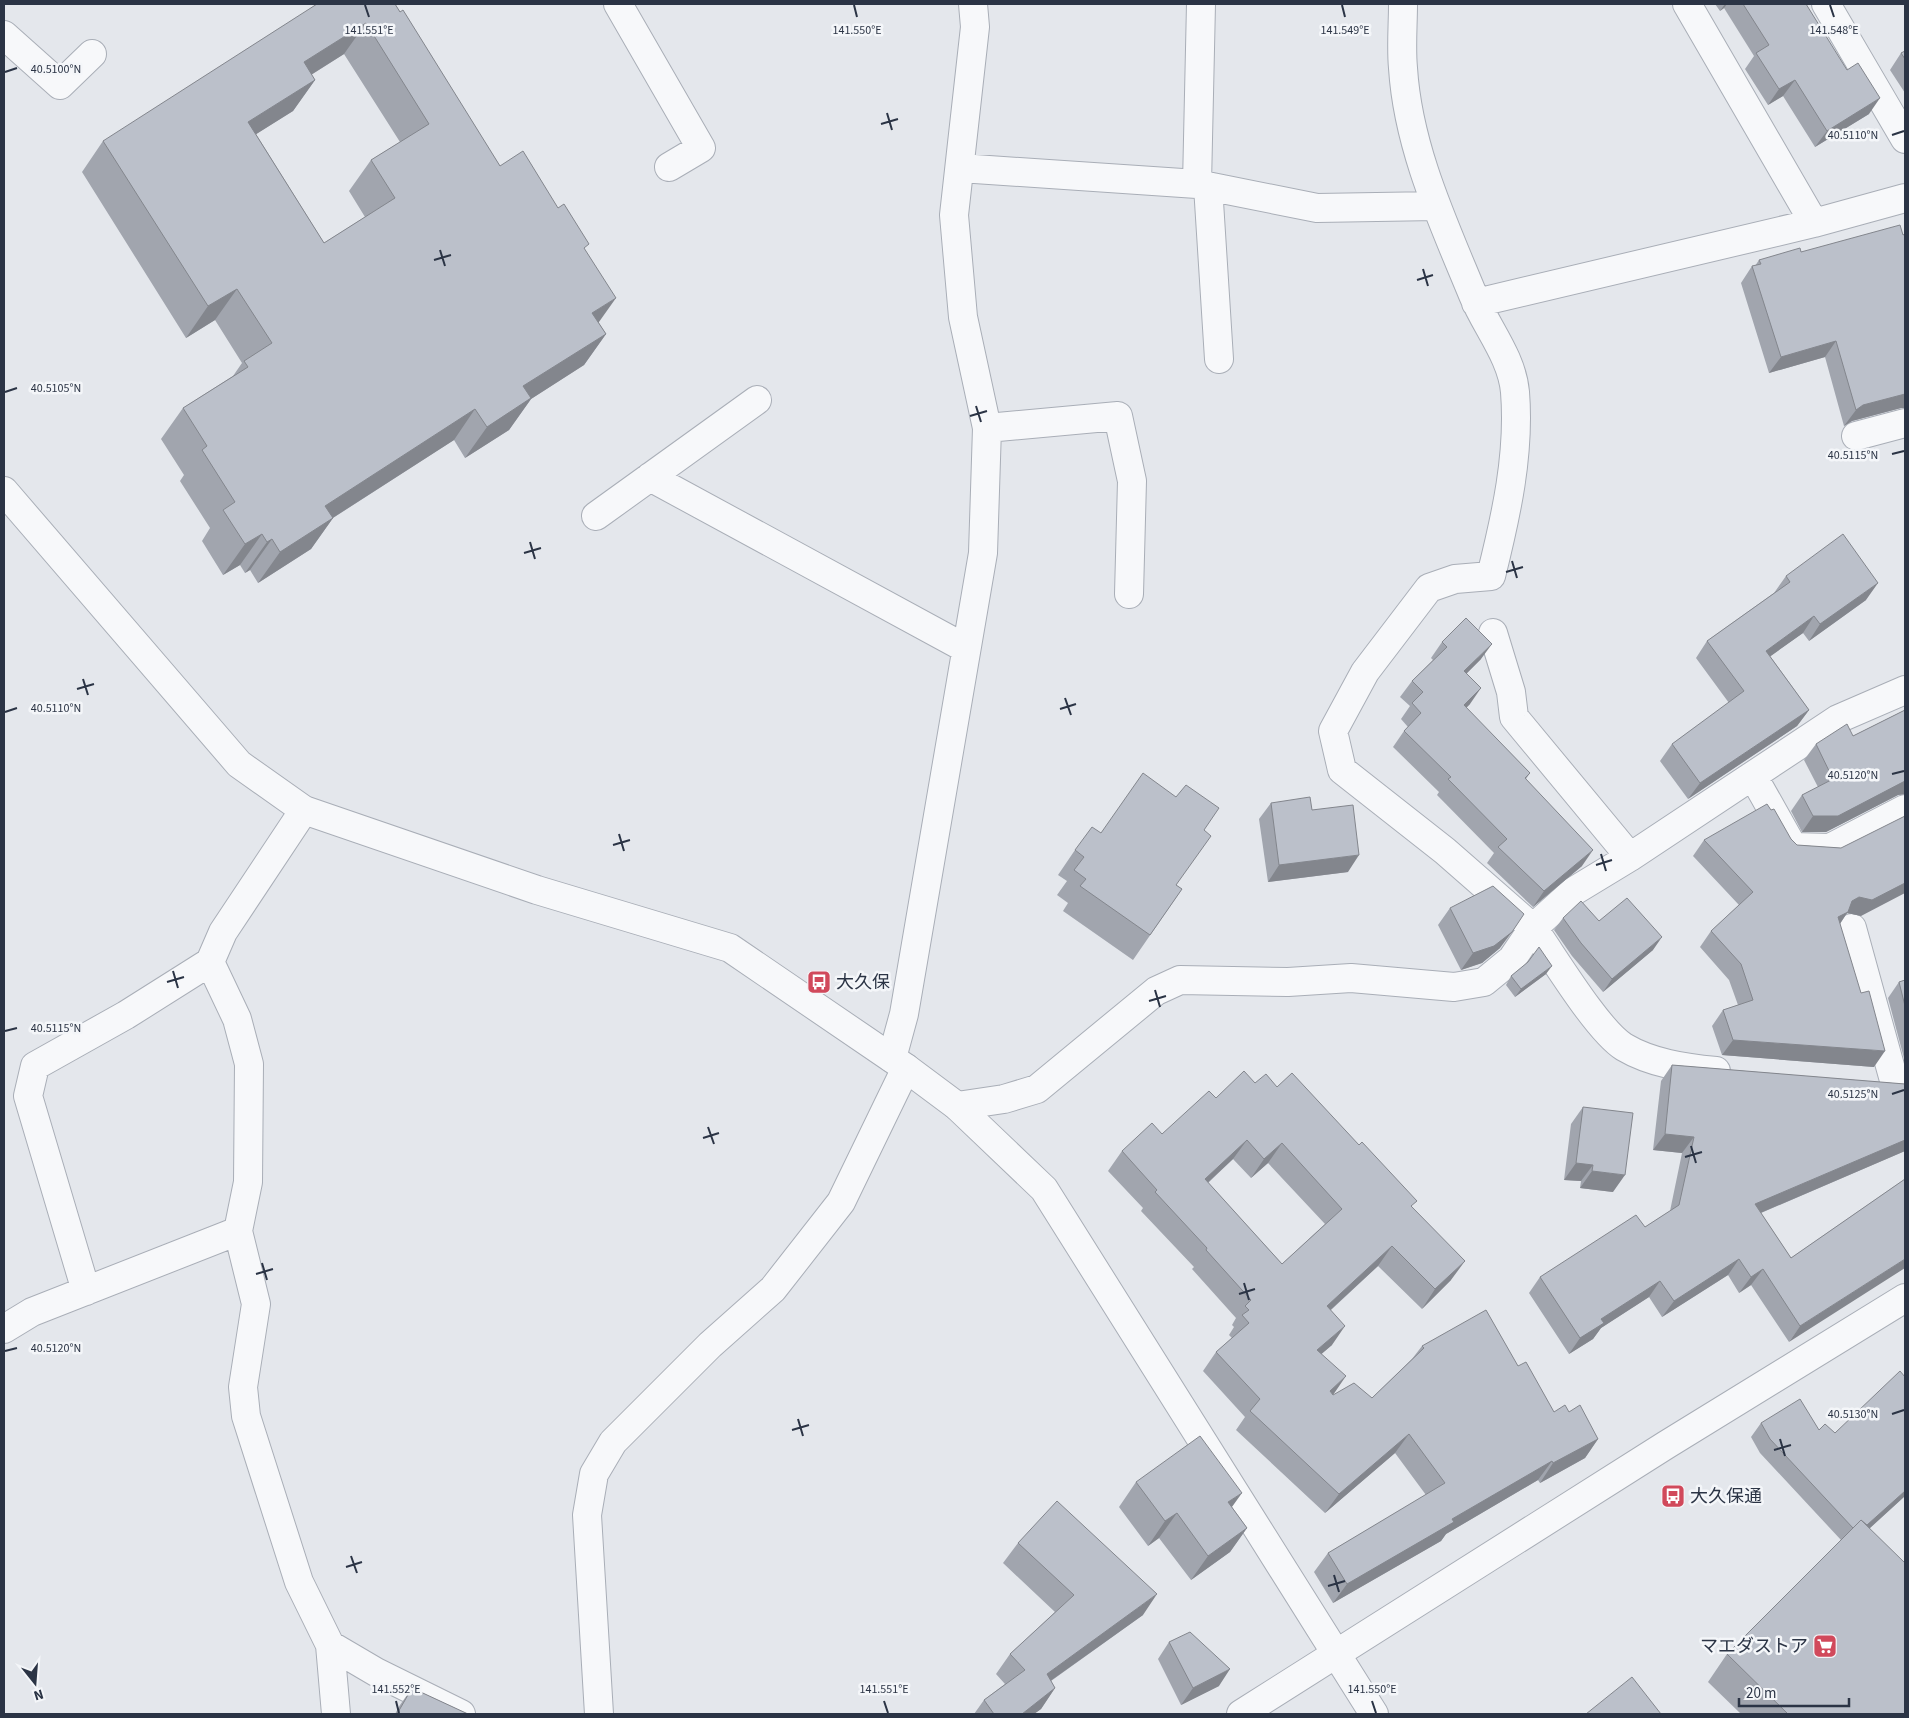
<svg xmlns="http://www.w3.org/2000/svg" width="1909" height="1718" viewBox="0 0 1909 1718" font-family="'Source Sans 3','Noto Sans JP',sans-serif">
	<rect width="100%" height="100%" fill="#e4e7ec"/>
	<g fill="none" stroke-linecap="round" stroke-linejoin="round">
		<g stroke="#a9aeb7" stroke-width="30">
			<path id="minor" d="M 618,4 L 701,148 L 669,167
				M 1403,4 C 1403,25 1401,47 1403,68 C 1408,148 1443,222 1473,295 C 1486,327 1512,357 1515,392 C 1520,454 1506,516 1491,576 L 1455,579 L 1429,588 L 1365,672 L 1333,731 L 1342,770 L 1445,851 L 1533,928 L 1574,891 L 1630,857 L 1838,719 L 1905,690
				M 1687,4 L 1814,223
				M 1826,4 L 1905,139
				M 4,35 L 60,85 L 92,54
				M 960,168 L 1197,184 L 1317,208 L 1436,206
				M 1197,184 L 1201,4
				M 1208,186 L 1219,359
				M 1476,303 L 1814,223 L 1905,198
				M 987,428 L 1118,416 L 1132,481 L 1129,594
				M 1856,436 L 1905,423
				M 650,477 L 965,648
				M 596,516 L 757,400
				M 1493,633 L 1511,692 L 1514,717 L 1630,857
				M 1753,776 L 1793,847 L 1830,848 L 1905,809
				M 304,810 L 223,932 L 210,962 L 237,1019 L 249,1064 L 248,1182 L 238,1231 L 256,1304 L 243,1387 L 246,1416 L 299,1582 L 330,1645 L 376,1672 L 461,1714
				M 1852,928 L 1895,1084
				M 892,1058 L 904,1014 L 983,553 L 987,428 L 963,317 L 954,215 L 975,27 L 973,4
				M 957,1106 L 1004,1099 L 1037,1089 L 1156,991 L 1180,980 L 1288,982 L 1351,978 L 1454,987 L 1484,982 L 1512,959 L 1533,928 C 1553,956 1597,1030 1624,1047 C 1651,1063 1684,1068 1716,1071
				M 86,1291 L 28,1096 L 35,1066 L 126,1015 L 210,962
				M 4,1329 L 32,1312 L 238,1231
				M 330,1645 L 336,1714
				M 599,1714 L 587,1515 L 594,1474 L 613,1442 L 710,1345 L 773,1289 L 841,1202 L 906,1068"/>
		</g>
		<g stroke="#a9aeb7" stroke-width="30">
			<path id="tertiary" d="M 4,491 L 239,764 L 304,810 L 537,890 L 730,948 L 906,1068 L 957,1106 L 1044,1189 L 1374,1714
				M 1241,1714 L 1666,1445 L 1905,1298"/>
		</g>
		<use href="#minor" stroke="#f7f8fa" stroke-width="28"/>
		<use href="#tertiary" stroke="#f7f8fa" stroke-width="28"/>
	</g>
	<path fill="#a1a5ae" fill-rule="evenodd" d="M 395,4 L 500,166 L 585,250 L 599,323 L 606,334 L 584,365 L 531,399 L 509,430 L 465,458 L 454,440 L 333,518 L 311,549 L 258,583 L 250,570 L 245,573 L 240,565 L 223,575 L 202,541 L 210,528 L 180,481 L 184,475 L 161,439 L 183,408 L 233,376 L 242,363 L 215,320 L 186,338 L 82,172 L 103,141 ZM 344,54 L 400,142 L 371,160 L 349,191 L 365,217 L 324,243 L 256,134 L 293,111 L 315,80 L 311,75 Z
		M 1715,4 L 1806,4 L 1869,114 L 1815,147 L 1783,96 L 1768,105 L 1745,69 L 1754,56 L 1724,8 L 1720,11 Z
		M 1905,51 L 1905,93 L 1890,70 L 1901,53 Z
		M 1905,234 L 1905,408 L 1901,408 L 1852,421 L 1844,426 L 1825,357 L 1769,373 L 1741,283 L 1752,266 L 1755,266 L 1759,260 Z
		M 1786,576 L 1866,600 L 1809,641 L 1803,633 L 1770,656 L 1809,710 L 1797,726 L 1688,799 L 1660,761 L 1672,744 L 1729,703 L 1696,658 L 1707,641 L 1774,593 Z
		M 1442,642 L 1481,659 L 1467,673 L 1470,704 L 1466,708 L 1530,773 L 1526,779 L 1582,866 L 1533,907 L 1487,863 L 1494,853 L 1437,795 L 1439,792 L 1393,747 L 1404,731 L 1408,727 L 1401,719 L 1410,706 L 1400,697 L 1412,681 L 1433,660 L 1431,658 Z
		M 1905,710 L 1905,794 L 1898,795 L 1826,832 L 1802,832 L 1791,811 L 1802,795 L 1818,787 L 1804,760 L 1816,744 L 1853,736 Z
		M 1271,803 L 1348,872 L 1268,882 L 1259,819 Z
		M 1771,810 L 1791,839 L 1797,845 L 1841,848 L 1861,916 L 1847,913 L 1840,924 L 1874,1067 L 1722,1055 L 1712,1026 L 1723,1010 L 1738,1005 L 1729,980 L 1700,947 L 1711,931 L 1739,905 L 1693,856 L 1704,840 Z
		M 1204,830 L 1176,885 L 1182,889 L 1133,960 L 1063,911 L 1068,903 L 1057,895 L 1067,881 L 1058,875 L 1075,850 L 1101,833 Z
		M 1450,908 L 1500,948 L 1482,963 L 1461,970 L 1438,925 Z
		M 1563,918 L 1599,921 L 1653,950 L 1603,992 L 1572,956 L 1554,930 Z
		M 1528,962 L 1546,974 L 1515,997 L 1506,985 L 1511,976 Z
		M 1905,980 L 1905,1062 L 1888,998 L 1899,982 Z
		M 1672,1065 L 1905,1084 L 1905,1151 L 1761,1213 L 1791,1258 L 1905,1179 L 1789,1342 L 1751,1285 L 1739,1293 L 1728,1275 L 1662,1317 L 1649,1297 L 1601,1328 L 1593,1339 L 1569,1354 L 1529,1293 L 1540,1277 L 1645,1227 L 1670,1211 L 1682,1153 L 1653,1150 L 1661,1081 Z
		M 1255,1083 L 1277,1087 L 1412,1208 L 1451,1280 L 1422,1309 L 1378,1266 L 1331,1310 L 1332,1345 L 1321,1354 L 1333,1395 L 1372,1398 L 1412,1359 L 1422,1346 L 1518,1366 L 1554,1412 L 1569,1412 L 1598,1439 L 1585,1458 L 1540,1483 L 1538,1480 L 1446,1534 L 1441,1541 L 1333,1603 L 1314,1572 L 1328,1553 L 1426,1495 L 1395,1453 L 1325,1513 L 1236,1430 L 1245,1417 L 1203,1371 L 1216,1352 L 1232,1338 L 1229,1335 L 1234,1327 L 1232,1325 L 1236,1318 L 1192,1269 L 1194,1267 L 1141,1211 L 1143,1208 L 1108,1171 L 1122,1151 L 1162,1134 L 1216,1098 ZM 1233,1159 L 1251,1178 L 1268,1163 L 1325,1224 L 1282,1264 L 1208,1183 Z
		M 1583,1107 L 1613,1192 L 1580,1188 L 1581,1181 L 1564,1180 L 1571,1124 Z
		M 1905,1377 L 1905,1496 L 1870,1528 L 1905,1714 L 1741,1714 L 1708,1682 L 1727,1654 L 1841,1540 L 1760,1453 L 1751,1437 L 1761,1423 L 1819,1430 L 1835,1433 Z
		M 1136,1482 L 1232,1507 L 1247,1528 L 1230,1552 L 1191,1580 L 1159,1538 L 1148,1546 L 1119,1507 Z
		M 1018,1543 L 1143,1615 L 1051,1681 L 1055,1688 L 1041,1709 L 1034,1714 L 974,1714 L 984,1700 L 1005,1684 L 996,1674 L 1010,1654 L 1055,1612 L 1003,1563 Z
		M 1169,1642 L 1219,1686 L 1181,1705 L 1158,1659 Z
		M 412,1688 L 468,1714 L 395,1714 L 400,1705 Z"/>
	<path fill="#83868d" d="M 1725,4 L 1727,4 L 1724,8 L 1720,11 Z
		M 366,23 L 344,54 L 282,93 L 304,62 Z
		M 315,80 L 293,111 L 226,153 L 248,122 Z
		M 1795,80 L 1783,96 L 1768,105 L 1779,89 Z
		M 1880,98 L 1869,114 L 1815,147 L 1827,131 Z
		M 237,289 L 215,320 L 186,338 L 208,306 Z
		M 616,298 L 594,329 L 592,313 Z
		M 606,334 L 584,365 L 531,399 L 509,430 L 465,458 L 487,427 L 523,386 Z
		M 1836,341 L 1825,357 L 1769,373 L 1781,357 Z
		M 1905,394 L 1905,408 L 1901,408 L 1852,421 L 1844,426 L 1856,410 L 1863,405 Z
		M 475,409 L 454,440 L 303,537 L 325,506 Z
		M 333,518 L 311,549 L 258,583 L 280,552 Z
		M 262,534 L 240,565 L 223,575 L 245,544 Z
		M 272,539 L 250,570 L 245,573 L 267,542 Z
		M 1878,583 L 1866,600 L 1809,641 L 1820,624 Z
		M 1814,616 L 1803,633 L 1754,668 L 1766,651 Z
		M 1492,644 L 1481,659 L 1453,687 L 1464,671 Z
		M 1481,688 L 1470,704 L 1453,721 L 1464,705 Z
		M 1809,710 L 1797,726 L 1688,799 L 1700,783 Z
		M 1905,781 L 1905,794 L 1898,795 L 1826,832 L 1802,832 L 1813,816 Z
		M 1593,850 L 1582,866 L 1533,907 L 1544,891 Z
		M 1359,855 L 1348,872 L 1268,882 L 1279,865 Z
		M 1905,883 L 1905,893 L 1861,916 L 1847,913 L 1837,928 L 1838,917 L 1852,901 L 1859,897 Z
		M 1512,932 L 1500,948 L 1482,963 L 1461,970 L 1473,953 Z
		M 1662,937 L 1653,950 L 1603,992 L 1612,979 Z
		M 1552,966 L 1546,974 L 1515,997 L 1521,989 Z
		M 1733,1040 L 1885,1051 L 1874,1067 L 1722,1055 Z
		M 1665,1134 L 1694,1137 L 1682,1153 L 1653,1150 Z
		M 1247,1140 L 1233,1159 L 1191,1198 L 1205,1179 Z
		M 1905,1140 L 1905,1151 L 1744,1220 L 1755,1204 Z
		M 1282,1143 L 1268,1163 L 1251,1178 L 1264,1159 Z
		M 1576,1163 L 1593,1165 L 1581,1181 L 1564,1180 Z
		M 1592,1171 L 1625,1175 L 1613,1192 L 1580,1188 Z
		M 1392,1246 L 1378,1266 L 1314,1325 L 1327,1306 Z
		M 1739,1259 L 1728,1275 L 1662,1317 L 1674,1301 Z
		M 1905,1259 L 1905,1268 L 1789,1342 L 1800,1326 Z
		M 1465,1261 L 1451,1280 L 1422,1309 L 1435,1289 Z
		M 1763,1269 L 1751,1285 L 1739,1293 L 1751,1277 Z
		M 1660,1281 L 1649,1297 L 1601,1328 L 1593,1339 L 1569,1354 L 1580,1338 L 1601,1319 Z
		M 1345,1326 L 1332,1345 L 1304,1369 L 1317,1350 Z
		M 1346,1376 L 1333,1395 L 1330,1391 Z
		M 1409,1434 L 1395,1453 L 1325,1513 L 1339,1494 Z
		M 1598,1439 L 1585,1458 L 1540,1483 L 1553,1463 Z
		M 1552,1461 L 1538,1480 L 1446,1534 L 1441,1541 L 1333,1603 L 1347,1584 L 1452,1519 Z
		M 1905,1491 L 1905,1496 L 1848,1548 L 1858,1533 Z
		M 1242,1493 L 1224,1518 L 1228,1502 Z
		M 1177,1513 L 1159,1538 L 1148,1546 L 1165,1521 Z
		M 1247,1528 L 1230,1552 L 1191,1580 L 1208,1556 Z
		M 1157,1594 L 1143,1615 L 1032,1694 L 1047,1674 Z
		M 1230,1669 L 1219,1686 L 1181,1705 L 1193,1688 Z
		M 1055,1688 L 1041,1709 L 1034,1714 L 1022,1714 Z"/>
	<path fill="#bbc0ca" stroke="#83868d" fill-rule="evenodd" d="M 317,4 L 395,4 L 400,12 L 403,10 L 500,166 L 523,151 L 558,208 L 564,204 L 589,244 L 584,248 L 616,298 L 592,313 L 606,334 L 523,386 L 531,398 L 487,427 L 475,409 L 325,506 L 333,518 L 280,552 L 272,539 L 267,542 L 262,534 L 245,544 L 223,510 L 235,502 L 202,450 L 207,446 L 183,408 L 248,367 L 244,361 L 272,343 L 237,289 L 208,306 L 103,141 ZM 366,23 L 429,124 L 371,160 L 395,198 L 324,243 L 248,122 L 315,80 L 304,62 Z
		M 1743,4 L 1806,4 L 1847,70 L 1858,63 L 1880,98 L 1827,131 L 1795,80 L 1779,89 L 1756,53 L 1769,45 Z
		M 1905,51 L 1905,59 L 1901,53 Z
		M 1900,225 L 1903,235 L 1905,234 L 1905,394 L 1863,405 L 1856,410 L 1836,341 L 1781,357 L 1752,266 L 1761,264 L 1759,260 L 1800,248 L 1801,252 Z
		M 1843,534 L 1878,583 L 1820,624 L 1814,616 L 1766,651 L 1809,710 L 1700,783 L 1672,744 L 1744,691 L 1707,641 L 1790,582 L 1786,576 Z
		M 1466,618 L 1492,644 L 1464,671 L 1481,688 L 1464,705 L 1530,773 L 1525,778 L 1593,850 L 1544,891 L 1498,847 L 1507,839 L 1448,779 L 1451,777 L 1404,731 L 1421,713 L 1412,703 L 1423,692 L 1412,681 L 1447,647 L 1442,642 Z
		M 1905,710 L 1905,781 L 1838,816 L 1813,816 L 1802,795 L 1833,779 L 1816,744 L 1847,724 L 1853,736 Z
		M 1143,773 L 1176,797 L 1186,785 L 1219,808 L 1204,830 L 1211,836 L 1176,885 L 1182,889 L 1150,935 L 1080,886 L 1086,879 L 1074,870 L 1084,857 L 1075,850 L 1092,827 L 1101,833 Z
		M 1310,797 L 1312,810 L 1353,805 L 1359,855 L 1279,865 L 1271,803 Z
		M 1767,804 L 1771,810 L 1774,809 L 1791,839 L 1797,845 L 1841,848 L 1905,816 L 1905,883 L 1872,900 L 1859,897 L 1852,901 L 1848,912 L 1838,917 L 1861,993 L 1869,991 L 1885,1051 L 1733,1040 L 1723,1010 L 1753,1000 L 1741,964 L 1711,931 L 1753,892 L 1704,840 Z
		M 1493,886 L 1524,914 L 1512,932 L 1494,946 L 1473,953 L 1450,908 Z
		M 1627,898 L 1662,937 L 1612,979 L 1581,943 L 1563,918 L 1581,901 L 1599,921 Z
		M 1539,947 L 1552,966 L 1521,989 L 1511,976 L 1528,962 Z
		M 1905,980 L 1905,1006 L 1899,982 Z
		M 1672,1065 L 1905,1084 L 1905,1140 L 1755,1204 L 1791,1258 L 1905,1179 L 1905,1259 L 1800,1326 L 1763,1269 L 1751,1277 L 1739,1259 L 1674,1301 L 1660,1281 L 1601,1319 L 1604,1323 L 1580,1338 L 1540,1277 L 1636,1215 L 1645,1227 L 1679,1205 L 1694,1137 L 1665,1134 Z
		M 1244,1071 L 1255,1083 L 1266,1074 L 1277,1087 L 1292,1073 L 1359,1145 L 1362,1142 L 1417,1201 L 1411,1206 L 1465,1261 L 1435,1289 L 1392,1246 L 1327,1306 L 1345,1326 L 1317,1350 L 1346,1376 L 1330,1391 L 1333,1395 L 1354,1383 L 1372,1398 L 1424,1348 L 1422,1346 L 1486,1310 L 1518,1366 L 1526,1362 L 1554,1412 L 1565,1405 L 1569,1412 L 1580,1405 L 1598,1439 L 1553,1463 L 1552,1461 L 1452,1519 L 1454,1522 L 1347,1584 L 1328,1553 L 1445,1483 L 1409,1434 L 1339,1494 L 1250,1411 L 1260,1399 L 1216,1352 L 1249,1323 L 1242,1315 L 1249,1310 L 1245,1306 L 1251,1300 L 1206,1250 L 1207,1248 L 1155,1192 L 1157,1190 L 1122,1151 L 1152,1123 L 1162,1134 L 1209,1091 L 1216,1098 ZM 1247,1140 L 1264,1159 L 1282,1143 L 1342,1209 L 1282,1264 L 1205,1179 Z
		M 1583,1107 L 1633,1113 L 1625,1175 L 1592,1171 L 1593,1165 L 1576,1163 Z
		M 1900,1371 L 1905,1377 L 1905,1491 L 1867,1525 L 1861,1520 L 1853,1528 L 1770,1439 L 1761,1423 L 1800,1399 L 1819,1430 L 1825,1424 L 1835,1433 Z
		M 1200,1436 L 1242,1493 L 1228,1502 L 1247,1528 L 1208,1556 L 1177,1513 L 1165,1521 L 1136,1482 Z
		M 1057,1501 L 1157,1594 L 1047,1674 L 1055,1688 L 1022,1714 L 994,1714 L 984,1700 L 1025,1670 L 1010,1654 L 1074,1595 L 1018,1543 Z
		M 1861,1520 L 1905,1563 L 1905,1714 L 1788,1714 L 1727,1654 Z
		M 1190,1632 L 1230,1669 L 1193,1688 L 1169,1642 Z
		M 1632,1677 L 1661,1714 L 1586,1714 Z
		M 412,1688 L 468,1714 L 397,1714 Z"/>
	<path fill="none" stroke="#2b3445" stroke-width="2" d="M 365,5 L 369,17M 854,5 L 857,17M 1342,5 L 1345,17M 1830,5 L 1834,17M 5,72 L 17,68M 887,113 L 892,130M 881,124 L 898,119M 1892,135 L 1904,131M 440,250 L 445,266M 434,260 L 451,255M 1423,269 L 1428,286M 1417,280 L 1433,275M 5,392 L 17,388M 976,406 L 981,422M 970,416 L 987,411M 1892,454 L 1904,451M 530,542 L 535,559M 524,553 L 541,548M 1512,561 L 1517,578M 1506,572 L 1523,567M 83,679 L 88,695M 77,689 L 94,684M 1065,698 L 1071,715M 1060,709 L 1076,704M 5,712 L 17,708M 1892,774 L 1904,771M 619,834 L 624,851M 613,845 L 630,840M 1601,854 L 1606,871M 1596,865 L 1612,860M 173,971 L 178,988M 167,982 L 184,977M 1155,990 L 1160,1007M 1149,1001 L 1166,996M 5,1031 L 17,1028M 1892,1094 L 1904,1090M 708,1127 L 714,1144M 703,1138 L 719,1133M 1691,1146 L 1696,1163M 1685,1157 L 1702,1152M 262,1263 L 267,1280M 256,1274 L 273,1269M 1244,1283 L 1249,1300M 1239,1294 L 1255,1289M 5,1351 L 17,1348M 1892,1414 L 1904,1410M 798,1419 L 803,1436M 792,1430 L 809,1425M 1780,1439 L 1785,1456M 1774,1450 L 1791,1445M 351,1556 L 357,1573M 346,1567 L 362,1562M 1334,1575 L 1339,1592M 1328,1586 L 1345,1581M 396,1701 L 399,1713M 884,1701 L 888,1713M 1372,1701 L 1376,1713"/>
	<defs>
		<g id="bus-square" transform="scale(1.25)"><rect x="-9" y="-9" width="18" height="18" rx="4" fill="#d1495b" stroke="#f4f6f9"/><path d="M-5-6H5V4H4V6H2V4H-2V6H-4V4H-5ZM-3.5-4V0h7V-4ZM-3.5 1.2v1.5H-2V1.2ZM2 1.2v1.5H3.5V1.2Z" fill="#fff"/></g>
		<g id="supermarket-square" transform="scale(1.25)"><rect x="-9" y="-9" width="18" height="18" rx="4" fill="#d1495b" stroke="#f4f6f9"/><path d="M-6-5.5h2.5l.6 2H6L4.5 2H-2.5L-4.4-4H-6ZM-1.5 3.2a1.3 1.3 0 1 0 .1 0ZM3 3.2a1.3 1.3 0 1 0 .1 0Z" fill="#fff"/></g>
	</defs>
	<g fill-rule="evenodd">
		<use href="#bus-square" x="819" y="982"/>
		<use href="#bus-square" x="1673" y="1496"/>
		<use href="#supermarket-square" x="1825" y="1646"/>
	</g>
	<g text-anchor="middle" stroke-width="5" stroke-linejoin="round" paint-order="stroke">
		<g font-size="18" fill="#2b3445" stroke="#f4f6f9" text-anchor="start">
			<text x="836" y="988">大久保</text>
			<text x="1690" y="1502">大久保通</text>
			<text x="1808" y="1652" text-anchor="end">マエダストア</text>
		</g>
	</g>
	<g font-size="12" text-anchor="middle" fill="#2b3445" stroke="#f4f6f9" stroke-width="5" stroke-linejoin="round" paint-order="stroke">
		<text x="369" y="34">141.551°E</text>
		<text x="857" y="34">141.550°E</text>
		<text x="1345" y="34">141.549°E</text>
		<text x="1834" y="34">141.548°E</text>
		<text x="56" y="73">40.5100°N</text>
		<text x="1853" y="139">40.5110°N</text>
		<text x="56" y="392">40.5105°N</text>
		<text x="1853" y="459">40.5115°N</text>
		<text x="56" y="712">40.5110°N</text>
		<text x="1853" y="779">40.5120°N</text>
		<text x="56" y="1032">40.5115°N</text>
		<text x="1853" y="1098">40.5125°N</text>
		<text x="56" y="1352">40.5120°N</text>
		<text x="1853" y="1418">40.5130°N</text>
		<text x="396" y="1693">141.552°E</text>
		<text x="884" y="1693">141.551°E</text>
		<text x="1372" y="1693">141.550°E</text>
	</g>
	<rect width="1909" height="1718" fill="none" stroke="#2b3445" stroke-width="10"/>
	<g transform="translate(35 1683) rotate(163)" stroke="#f4f6f9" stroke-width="4" paint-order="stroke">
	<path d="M0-4L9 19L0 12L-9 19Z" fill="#2b3445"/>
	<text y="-8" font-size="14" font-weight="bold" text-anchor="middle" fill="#2b3445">N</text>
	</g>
	<path d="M1739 1698v8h110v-8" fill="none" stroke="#2b3445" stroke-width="2.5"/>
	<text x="1746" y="1698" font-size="15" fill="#2b3445" stroke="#f4f6f9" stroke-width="4" paint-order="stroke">20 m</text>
</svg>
